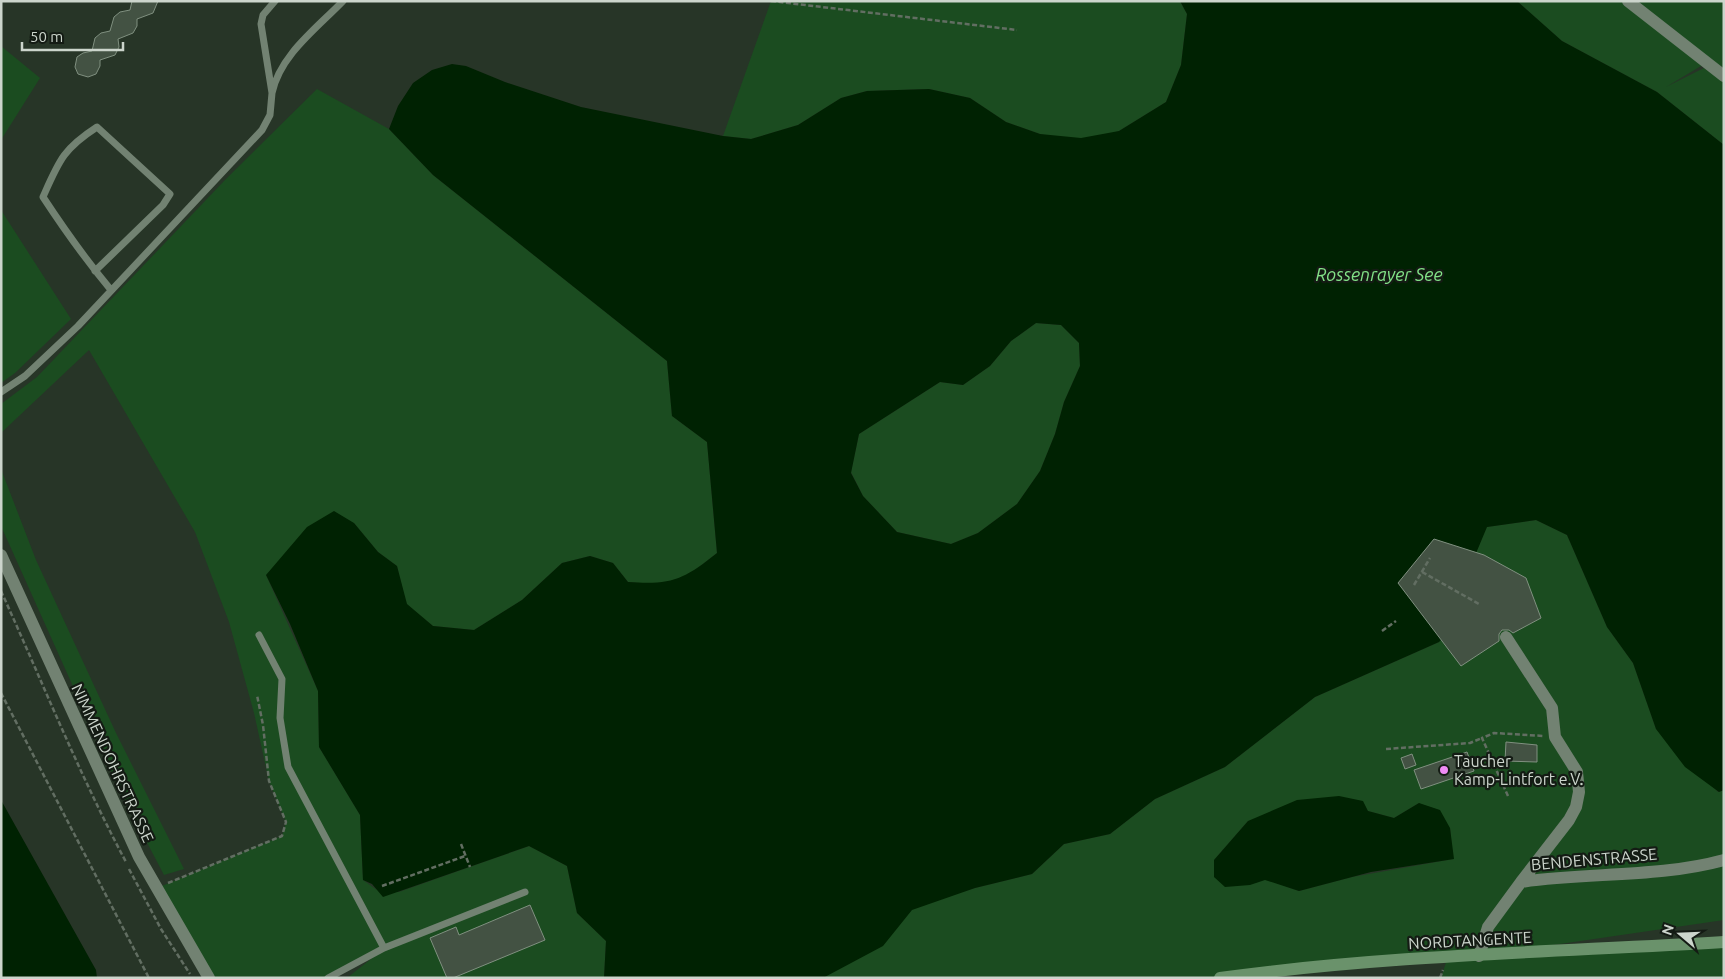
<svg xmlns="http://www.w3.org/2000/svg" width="1725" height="979" viewBox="0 0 1725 979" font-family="Ubuntu,sans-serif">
	<rect width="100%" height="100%" fill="#273527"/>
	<path fill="#1b4c20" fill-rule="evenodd" d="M 771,1 L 1180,1 L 1187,14 L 1181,65 L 1166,102 L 1119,131 L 1086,143 L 1040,134 L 1006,122 L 970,98 L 929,89 L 867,91 L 841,98 L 798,125 L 751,139 L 723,136 Z
		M 1517,1 L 1724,1 L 1724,69 L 1711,60 L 1666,87 L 1704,68 L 1724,82 L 1724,145 L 1657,92 L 1562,41 Z
		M 1,46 L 40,78 L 1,140 Z
		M 317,89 L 389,129 L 433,175 L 667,361 L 672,416 L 707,442 L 717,553 L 689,575 L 659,585 L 628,582 L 613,563 L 590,556 L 562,563 L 522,600 L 474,630 L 433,626 L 406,604 L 397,566 L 378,552 L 354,523 L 266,575 L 318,691 L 319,747 L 360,815 L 363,880 L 377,890 L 399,892 L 529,846 L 567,866 L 577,913 L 606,941 L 604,978 L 347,978 L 381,951 L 328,978 L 209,978 L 157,888 L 282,836 L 286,822 L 269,781 L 254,713 L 229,622 L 195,532 L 89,350 L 1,433 L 1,404 L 37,377 L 225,180 Z
		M 1,210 L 71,319 L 15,373 L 1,383 Z
		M 1036,323 L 1061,325 L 1079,343 L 1080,366 L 1064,402 L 1055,434 L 1040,471 L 1017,504 L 978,533 L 951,544 L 897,532 L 863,496 L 851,472 L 859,434 L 940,382 L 963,385 L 990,366 L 1011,341 Z
		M 1,469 L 36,560 L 116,733 L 184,869 L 164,875 L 120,791 L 1,526 Z
		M 1536,520 L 1567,535 L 1607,627 L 1633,663 L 1656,729 L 1718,792 L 1724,790 L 1724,920 L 1505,952 L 1724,942 L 1724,978 L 1441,978 L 1448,956 L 1220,978 L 823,978 L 914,907 L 975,888 L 1032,874 L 1064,844 L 1110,834 L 1155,799 L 1225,767 L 1315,697 L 1439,642 L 1486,527 ZM 1419,803 L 1450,828 L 1453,859 L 1352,877 L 1299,891 L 1214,860 L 1248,821 L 1368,811 L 1394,818 Z"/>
	<path fill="#002202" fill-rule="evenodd" d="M 1180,1 L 1517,1 L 1562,41 L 1657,92 L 1724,145 L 1724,790 L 1719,792 L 1685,767 L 1656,729 L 1633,663 L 1607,627 L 1567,535 L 1536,520 L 1487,527 L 1469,570 L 1457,624 L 1439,642 L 1315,697 L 1225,767 L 1155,799 L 1110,834 L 1064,844 L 1032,874 L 975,888 L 912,910 L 883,946 L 823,978 L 604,978 L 606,941 L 577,913 L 567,866 L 529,846 L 383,897 L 372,884 L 363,880 L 360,815 L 319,747 L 318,691 L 290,624 L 266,575 L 307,527 L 334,511 L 354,523 L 378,552 L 397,566 L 407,604 L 433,626 L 474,630 L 522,600 L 562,563 L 590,556 L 613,563 L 628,582 C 672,585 683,580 717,553 L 707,442 L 672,416 L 667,361 L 433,175 L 389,129 L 398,106 L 413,83 L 432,70 L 452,64 L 466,66 L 505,82 L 581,107 L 723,136 L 751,139 L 798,125 L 841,98 L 867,91 L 929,89 L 970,98 L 1006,122 L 1040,134 L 1081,138 L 1119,131 L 1166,102 L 1181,65 L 1187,14 ZM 1036,323 L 1061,325 L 1079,343 L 1080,366 L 1064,402 L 1055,434 L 1040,471 L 1017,504 L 978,533 L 951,544 L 897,532 L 863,496 L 851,473 L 859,434 L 940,382 L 963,385 L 990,366 L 1011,341 Z
		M 1339,796 L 1363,801 L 1368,811 L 1394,818 L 1419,803 L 1440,810 L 1450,828 L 1454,859 L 1371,872 L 1299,891 L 1265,880 L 1250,885 L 1225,887 L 1214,877 L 1214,860 L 1248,821 L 1297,800 Z
		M 1,800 L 96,970 L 97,978 L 1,978 Z"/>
	<path fill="#435243" stroke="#809080" d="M 132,1 L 158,1 L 153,13 L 137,19 L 137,26 L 133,33 L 118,39 L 119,47 L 115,55 L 100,60 L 100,66 L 96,74 L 88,77 L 78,74 L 75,67 L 77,57 L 83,53 L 92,51 L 95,38 L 101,33 L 110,31 L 114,17 L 120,12 L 130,10 Z
		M 1434,539 L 1484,555 L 1526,578 L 1541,618 L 1513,633 L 1509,630 L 1502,630 L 1499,634 L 1499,641 L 1461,666 L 1398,583 Z
		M 1506,742 L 1537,745 L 1537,762 L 1505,761 Z
		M 1467,752 L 1474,771 L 1421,789 L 1414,770 Z
		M 1412,754 L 1416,765 L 1405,769 L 1401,758 Z
		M 530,905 L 545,940 L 453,978 L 447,978 L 430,938 L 456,927 L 459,935 Z"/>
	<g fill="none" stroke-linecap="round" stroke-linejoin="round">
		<path stroke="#626e62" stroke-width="2.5" stroke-dasharray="5 2.5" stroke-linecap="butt" d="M 771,1 L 1017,30
			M 1422,572 L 1479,604
			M 1414,585 L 1430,558
			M 1,591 C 42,681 79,774 126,862
			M 1382,631 L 1396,621
			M 1,693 L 149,978
			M 1386,749 L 1470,743 L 1482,738
			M 1508,796 L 1482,738 L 1494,733 L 1544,736
			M 461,844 L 470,867
			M 129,869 L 161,929 L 190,974
			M 168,883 L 282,836 L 286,822 L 269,781 L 263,725 L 257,695
			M 382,886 L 465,856
			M 1440,978 L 1443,970"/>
		<path stroke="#728272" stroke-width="7" d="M 275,1 L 263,15 L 261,24 L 272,93 C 280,55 317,28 343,1
			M 95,271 L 163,205 L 170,194 L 97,127 C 63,149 59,161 43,197 C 64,229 86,260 111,290
			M 1,392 L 25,376 L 78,326 L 262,130 L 270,115 L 272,93
			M 259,635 L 282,679 L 280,718 L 288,767 L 384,948
			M 328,978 L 384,948 L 525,892"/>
		<path stroke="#728272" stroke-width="12" d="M 1628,1 L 1724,76
			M 1506,637 L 1552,708 L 1555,737 L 1577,772 L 1579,792 L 1576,807 L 1569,820 L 1521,882
			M 1479,956 L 1488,927 L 1521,882 C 1588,872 1658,878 1724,860"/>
		<path stroke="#728272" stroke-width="12" d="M 1,555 L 139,857 L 209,978"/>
		<path stroke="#6a926b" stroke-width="12" d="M 1220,978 C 1386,955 1556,952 1724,942"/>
	</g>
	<circle fill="#f08bf5" stroke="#141b14" stroke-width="2" cx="1444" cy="770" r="5"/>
	<g text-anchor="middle" stroke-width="4.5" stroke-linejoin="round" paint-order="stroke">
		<g font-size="16" fill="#ccd5cc" stroke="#141b14" text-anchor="start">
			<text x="1454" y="767">Taucher<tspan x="1454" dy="18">Kamp-Lintfort e.V.</tspan></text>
		</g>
		<g font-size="16" fill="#ccd5cc" stroke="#141b14">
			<text transform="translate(113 763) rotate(65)" y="6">NIMMENDOHRSTRASSE</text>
			<text transform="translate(1594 859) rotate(-5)" y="6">BENDENSTRASSE</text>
			<text transform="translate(1470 940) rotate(-3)" y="6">NORDTANGENTE</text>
		</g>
		<g font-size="18" font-style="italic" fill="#82e187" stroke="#141b14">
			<text x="1379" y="281">Rossenrayer See</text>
		</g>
	</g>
	<rect width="1725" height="979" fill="none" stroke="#ccd5cc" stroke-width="5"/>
	<g transform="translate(1680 934) rotate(289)" stroke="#141b14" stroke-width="4" paint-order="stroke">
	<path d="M0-4L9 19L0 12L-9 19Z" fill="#ccd5cc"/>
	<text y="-8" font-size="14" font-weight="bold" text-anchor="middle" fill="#ccd5cc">N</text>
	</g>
	<path d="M22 42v8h101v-8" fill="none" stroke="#ccd5cc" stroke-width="2.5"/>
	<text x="30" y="42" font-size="15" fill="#ccd5cc" stroke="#141b14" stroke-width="4" paint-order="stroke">50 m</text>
</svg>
